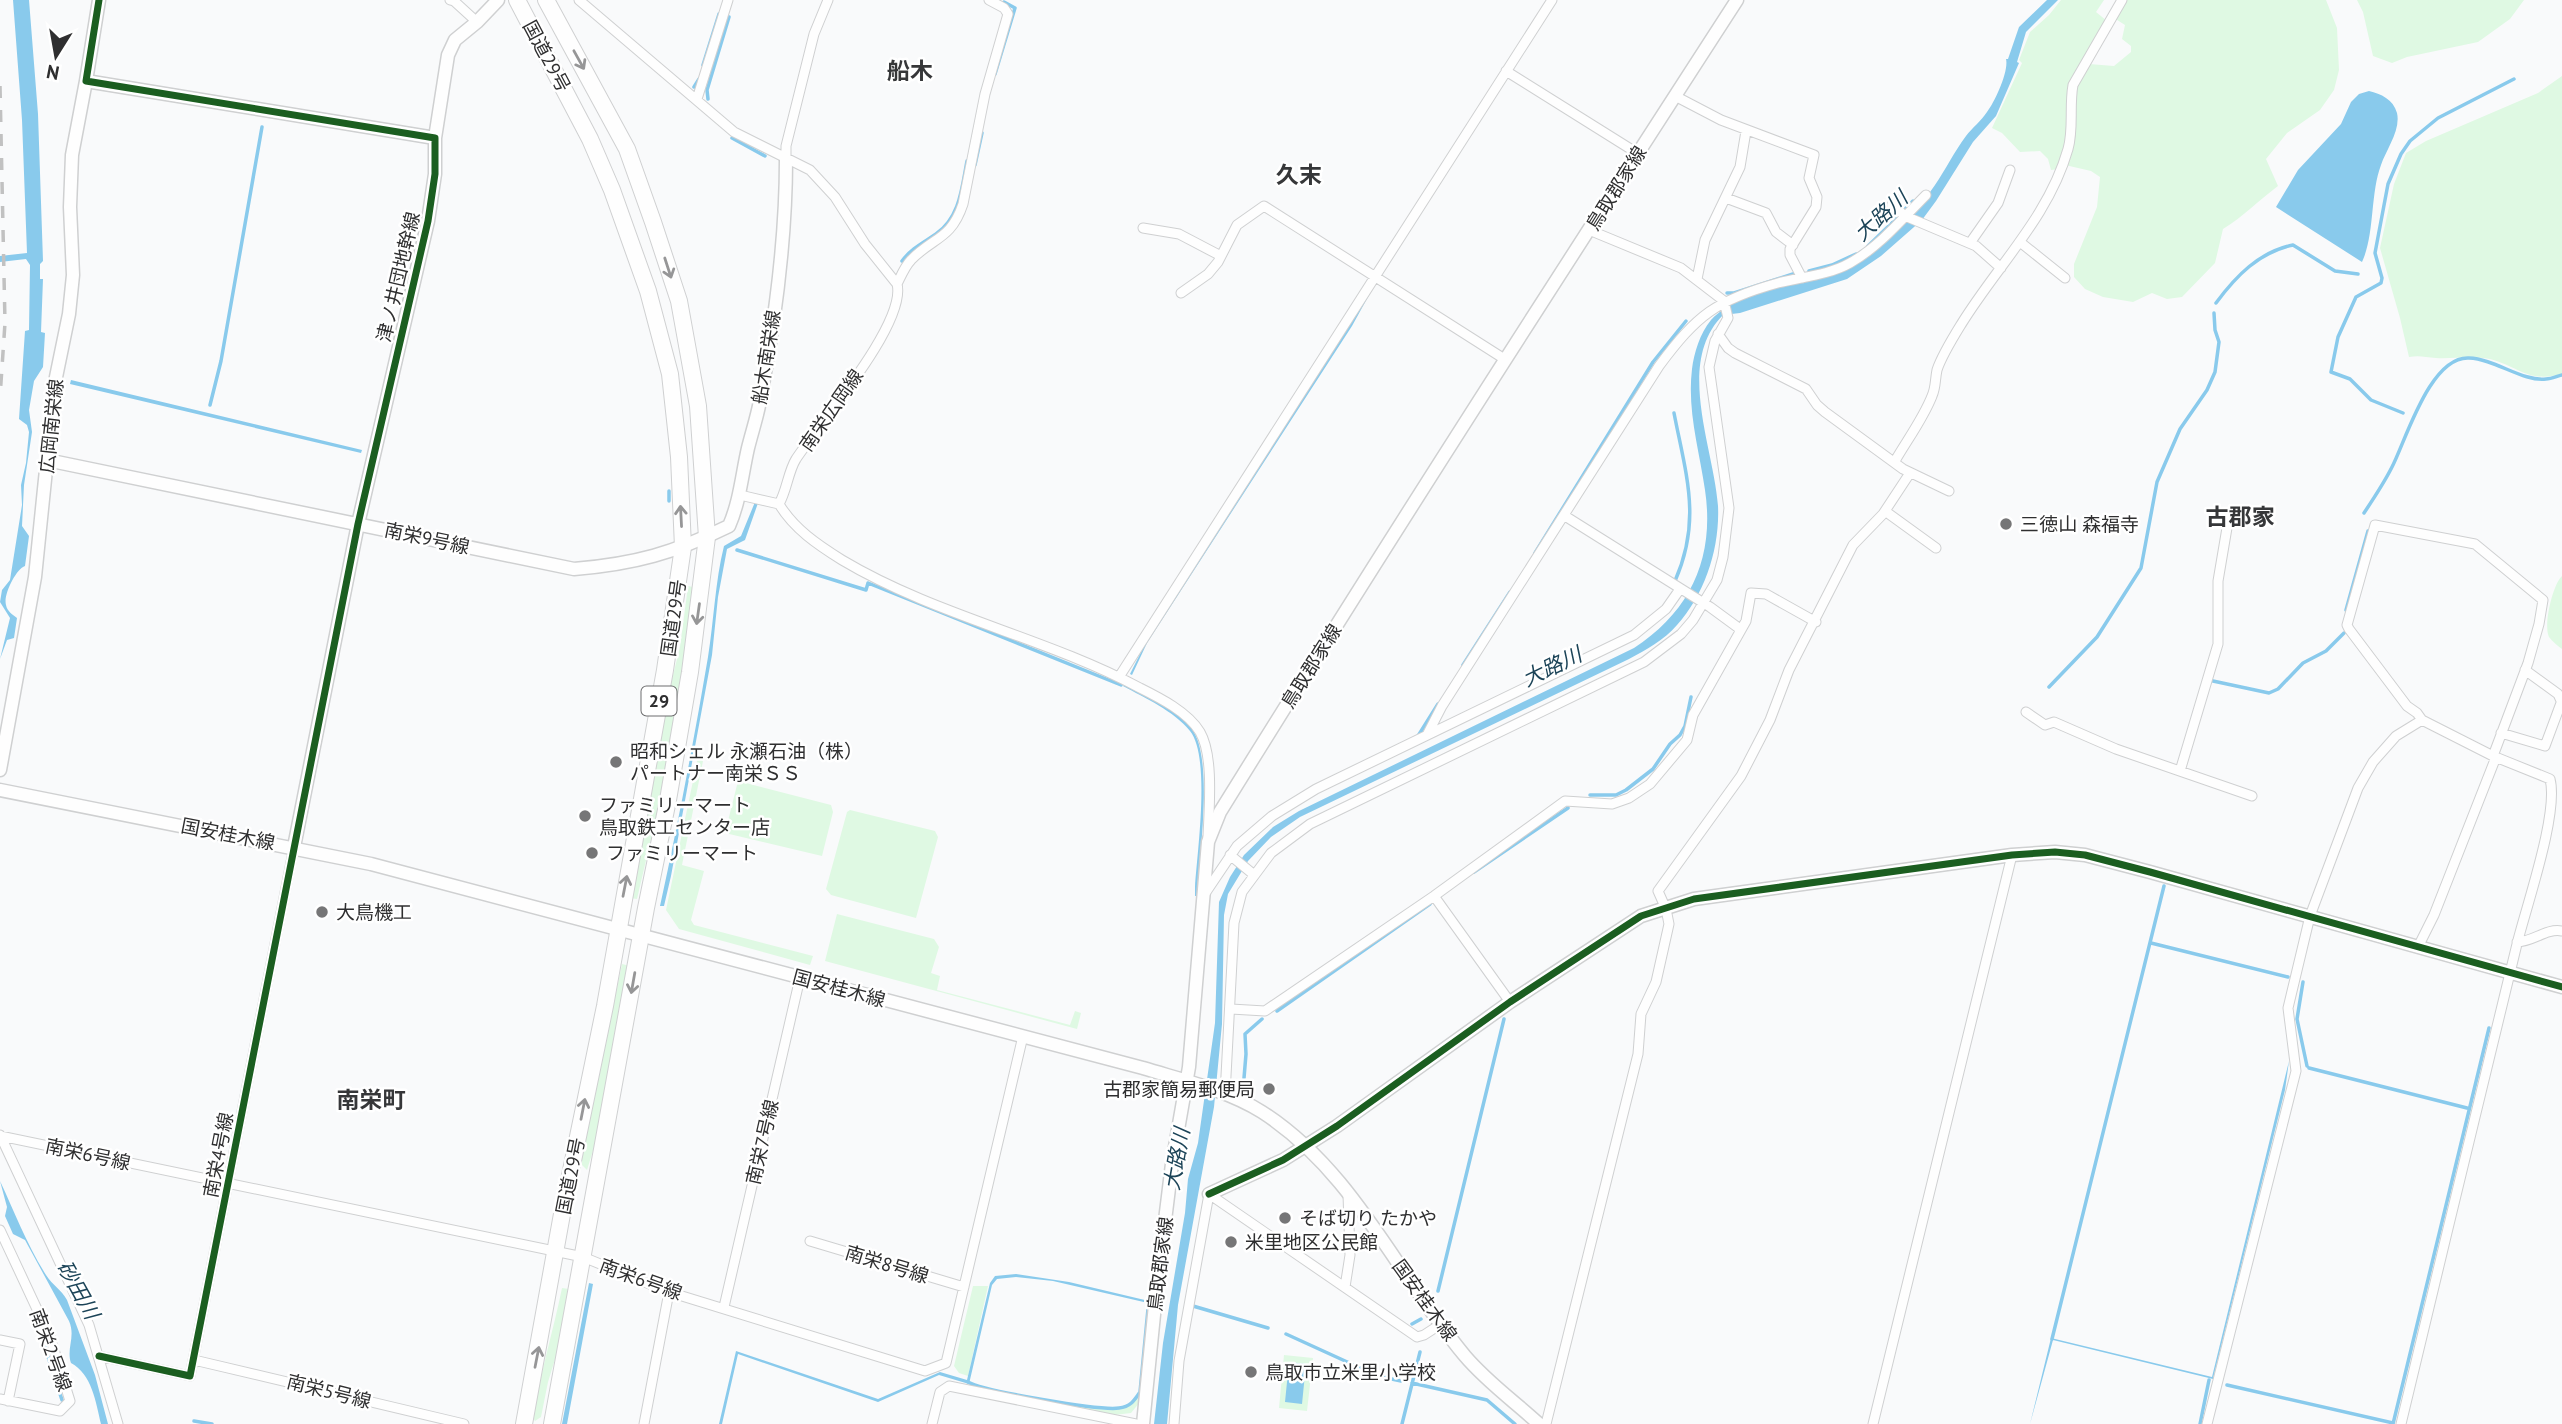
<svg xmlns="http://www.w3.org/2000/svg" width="2562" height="1424" viewBox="0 0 2562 1424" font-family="'PT Sans','Noto Sans JP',sans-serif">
	<rect width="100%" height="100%" fill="#f9fafb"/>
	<path fill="#dff9e3" d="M 2061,0 L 2104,0 L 2096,12 L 2107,21 L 2079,69 L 2069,131 L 2059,169 L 2051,170 L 2048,159 L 2040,151 L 2020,152 L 2002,133 L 1992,128 L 2022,63 L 2019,60 L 2030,32 L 2049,15 Z
		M 2125,0 L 2326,0 L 2337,28 L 2339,70 L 2334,90 L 2320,110 L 2287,133 L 2266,159 L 2278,186 C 2259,200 2243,217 2223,229 L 2215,263 L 2182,297 L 2167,299 L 2152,293 L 2133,302 L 2103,297 L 2085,289 L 2074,277 L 2074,264 L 2097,207 L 2100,177 L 2091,171 L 2065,165 L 2074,92 L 2089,64 L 2114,66 L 2131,52 L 2131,46 L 2122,39 L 2125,25 L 2114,18 Z
		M 2357,0 L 2524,0 L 2510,19 L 2478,42 L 2407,57 L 2392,63 L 2373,56 L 2363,12 Z
		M 2562,76 L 2562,374 C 2527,383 2520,367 2490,359 C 2471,355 2454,359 2436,358 C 2425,357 2419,355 2409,357 L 2400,318 L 2380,248 L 2394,184 L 2406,153 L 2426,141 L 2538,93 Z
		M 2562,576 L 2562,649 C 2558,646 2552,641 2549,637 C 2543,625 2553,584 2562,576 Z
		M 688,586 L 693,587 L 686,651 L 664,783 L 637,899 L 630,898 L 665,707 L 680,647 Z
		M 698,757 L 703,761 L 682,865 L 704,871 L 691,920 L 694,925 L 813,956 L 810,965 L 679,929 L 666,910 Z
		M 738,781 L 831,805 L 833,812 L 822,856 L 725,833 Z
		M 850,810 L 935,831 L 938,837 L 916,918 L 831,895 L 826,889 L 847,812 Z
		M 837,914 L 934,939 L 939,947 L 931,973 L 940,976 L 937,990 L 1070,1025 L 1075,1011 L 1081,1013 L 1077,1029 L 825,961 Z
		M 622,964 L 630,966 L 599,1131 L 587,1170 L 579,1162 L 598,1062 L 610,1022 Z
		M 973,1286 L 988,1286 L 968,1376 L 959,1373 L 954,1366 Z
		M 562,1288 L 569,1289 L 560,1343 L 548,1382 L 541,1417 L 535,1421 L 533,1418 C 540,1374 553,1332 562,1288 Z
		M 1151,1303 L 1140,1402 L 1131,1413 L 1114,1415 L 967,1385 L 1090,1407 L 1117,1410 L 1134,1402 L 1140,1393 L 1149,1304 Z
		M 1284,1355 L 1313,1358 L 1307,1411 L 1279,1408 Z"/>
	<path fill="#89caec" d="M 13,0 L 29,0 L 38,114 L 43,261 L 40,264 L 40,279 L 43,279 L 41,332 L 45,333 L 43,367 L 34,381 L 29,410 L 32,432 L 24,485 L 22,526 L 29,536 L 25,566 C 16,569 3,595 6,605 C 7,611 13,615 17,618 L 14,638 L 7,640 L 0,659 L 10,618 L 0,602 L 2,590 L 10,580 L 22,505 L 21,485 L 26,463 L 29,432 L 27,425 L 19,419 L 25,331 L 29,330 L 30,265 L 26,259 L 0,262 L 0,256 L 27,253 L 22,120 Z
		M 2047,0 L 2058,0 L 2026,32 L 2017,62 L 2019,63 L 1996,116 L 1973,142 L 1936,201 L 1922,220 L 1881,256 L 1847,279 L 1740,313 L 1723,315 C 1675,363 1714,448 1718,506 C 1720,548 1705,594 1677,625 C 1664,640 1646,650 1629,659 L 1300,817 L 1271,837 L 1248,861 L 1228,894 L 1224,915 L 1222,1024 L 1214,1107 L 1178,1305 L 1167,1424 L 1154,1424 L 1163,1343 L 1185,1213 L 1188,1179 L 1198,1143 L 1215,1023 L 1219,902 L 1230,877 L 1244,855 L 1273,827 L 1299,811 L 1634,648 C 1691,611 1715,557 1705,490 C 1699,449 1687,410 1692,369 C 1694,353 1700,333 1711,320 C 1745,284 1805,288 1848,269 C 1883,252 1913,217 1935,185 C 1946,169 1954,152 1966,136 C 1972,128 1981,121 1987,112 C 1995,102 2009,71 2006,59 L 2008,59 L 2019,27 Z
		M 2369,91 C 2381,94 2393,99 2397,113 C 2401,130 2386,150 2381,165 C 2370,194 2375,234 2362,262 L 2276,207 L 2298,170 L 2341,124 L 2351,102 L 2359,94 Z
		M 1374,286 L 1352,326 L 1147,643 L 1132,675 L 1130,674 L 1146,642 Z
		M 71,380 L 362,450 L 361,453 L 70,384 Z
		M 755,502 L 758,503 L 745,540 L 727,549 L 718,597 L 712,655 L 671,876 L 664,906 L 660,906 C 678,824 694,740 708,657 C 714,620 715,582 724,546 L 741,536 Z
		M 1124,685 C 1146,696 1176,709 1192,729 C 1214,759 1199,858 1197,896 L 1195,896 L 1195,887 C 1197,853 1211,757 1190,731 C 1174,711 1145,698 1123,686 Z
		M 2289,1061 L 2285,1090 L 2213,1379 L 2053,1340 L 2030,1424 L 2051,1338 L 2212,1377 Z
		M 0,1181 C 15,1213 27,1245 46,1275 C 53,1286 61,1289 67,1300 L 95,1375 L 108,1424 L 101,1424 C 96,1403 92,1374 71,1363 C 66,1348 76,1337 69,1321 L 25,1240 L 13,1234 L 5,1216 L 7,1207 Z
		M 1016,1274 L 1069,1282 L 1149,1301 L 1148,1303 L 1053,1281 L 1016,1277 L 997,1279 L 992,1285 L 969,1384 L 939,1375 L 878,1402 L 738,1354 L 722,1424 L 719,1424 L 736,1351 L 878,1399 L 940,1372 L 967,1380 L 990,1283 L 995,1276 Z
		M 589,1283 L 593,1284 L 567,1424 L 562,1424 Z
		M 1289,1362 L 1306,1364 L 1302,1404 L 1285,1402 Z"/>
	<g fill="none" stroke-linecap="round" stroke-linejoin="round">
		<path stroke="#89caec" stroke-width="3.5" d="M 703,65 L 719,14
			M 995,74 L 1015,8 L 1004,2
			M 694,87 L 699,79
			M 708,99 L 707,90 L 729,17
			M 732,138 L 765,156
			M 975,165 L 982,133
			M 1904,210 L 1913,201
			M 1868,246 L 1897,218
			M 902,261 C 912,248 923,243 936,234 C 960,218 962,187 967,161
			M 1809,271 L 1832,265 L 1856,254
			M 1727,293 L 1734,293 L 1793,274
			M 2216,303 C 2236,276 2259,252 2293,245 L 2335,271 L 2358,274
			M 210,405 L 221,361 L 262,127
			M 1674,413 C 1686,475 1702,520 1675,581
			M 2403,413 L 2371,400 L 2350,379 L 2331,372 L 2338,337 L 2356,297 L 2381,283 L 2382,278 L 2375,253 L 2388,184 L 2401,154 L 2410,141 L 2438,118 L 2514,79
			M 669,501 L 669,491
			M 2364,513 C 2374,498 2384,483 2392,467 C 2406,440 2430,356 2469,358 C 2495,359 2523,382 2546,379 C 2552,379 2557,376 2562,375
			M 737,550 L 866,590 L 868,583 L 1121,685
			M 1535,553 L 1653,362 L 1686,321
			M 2346,610 L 2368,531
			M 1463,665 L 1510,592
			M 2213,681 L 2269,693 L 2278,689 L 2303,663 L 2326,651 L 2344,633
			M 2049,687 L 2097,637 L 2141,568 L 2157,482 L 2180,429 L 2207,390 L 2215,372 L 2219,342 L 2215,330 L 2214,313
			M 1418,736 L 1438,704
			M 1590,795 L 1616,795 L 1626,790 L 1653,769 L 1670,744 L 1680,735 L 1685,726 L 1691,697
			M 1474,872 L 1568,808
			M 2151,943 L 2288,977
			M 2303,982 L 2297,1019 L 2307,1066
			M 1277,1011 L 1430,904
			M 2309,1068 L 2467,1108
			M 1244,1078 L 1246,1054 L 1245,1034 L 1262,1019
			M 1438,1291 L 1504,1019
			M 1193,1306 L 1268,1328
			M 34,1319 L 38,1326
			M 1412,1324 L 1421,1319
			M 1286,1334 L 1378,1376 L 1401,1381
			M 42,1338 L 62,1400
			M 2052,1339 L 2164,886
			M 968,1382 C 983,1391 1101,1411 1119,1408 C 1130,1407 1134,1401 1140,1392 L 1148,1309
			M 1412,1383 L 1487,1400 L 1515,1424
			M 2227,1385 L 2393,1423
			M 194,1421 L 212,1424
			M 1402,1424 L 1420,1352
			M 2200,1424 L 2209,1380
			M 2393,1424 L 2489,1028"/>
		<g stroke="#cfd0d1" stroke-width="11">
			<path id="street" d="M 450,0 L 454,1 L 477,22
				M 579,0 L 734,132 L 810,170 L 835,197 L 865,244 L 897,284 C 907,323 819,424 796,459 C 788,472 787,490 779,504 C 794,529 818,545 842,560 C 936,616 1044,637 1140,688 C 1160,698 1188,712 1200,732 C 1214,756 1209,808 1208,837
				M 1506,71 L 1637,153
				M 1675,96 L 1721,120 L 1814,155 L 1809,178 L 1817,197 L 1816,207 L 1790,249 L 1790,255 L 1802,278
				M 697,99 L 728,0
				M 786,160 L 786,146 L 814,34 L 828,0
				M 1726,198 L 1766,213 L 1776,232 L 1793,245
				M 1895,198 L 1892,205 L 1905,216 L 1976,246 L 2001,268
				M 1143,228 L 1179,234 L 1221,256
				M 2020,242 L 2065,278
				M 1970,243 L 1998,203 L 2010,170
				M 1697,279 L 1705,240 L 1740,167 L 1746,131
				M 897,284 C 901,276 905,266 911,260 C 933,237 951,240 963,204 L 985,94 L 1008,14 L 1004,8 L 989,0
				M 1181,293 L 1208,274 L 1218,262 L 1237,225 L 1264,206 L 1506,360
				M 1718,334 L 1728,348 L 1735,353 L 1806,389 L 1817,405 L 1825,412 L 1903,469 L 1949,491
				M 1895,461 C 1907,440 1923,419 1932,396 C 1936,387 1935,379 1937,370 C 1942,355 1954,336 1962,323 C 1998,265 2049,216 2068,149 C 2074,128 2069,107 2073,85 L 2122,0
				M 740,495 L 779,504
				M 1885,511 L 1936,548
				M 1565,516 L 1710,607 L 1740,629
				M 2525,670 L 2558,694 L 2562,703
				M 1119,677 L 1552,0
				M 2026,712 L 2045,725 L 2054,722 L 2116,749 L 2252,796
				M 2501,733 L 2545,746 L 2561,703
				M 1427,735 L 1442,706 L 1659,366 C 1697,315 1716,300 1778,283 C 1801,277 1829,275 1850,263 C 1880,246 1902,219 1926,195
				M 2180,771 L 2218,644 L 2218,581 L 2228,522 L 2225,515
				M 1230,855 L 1253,874
				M 1204,895 L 1237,846 L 1272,816 L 1316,789 L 1634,635 L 1666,609 L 1680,589
				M 1434,896 L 1510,1002
				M 2517,942 C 2533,942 2546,928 2562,931
				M 2419,945 L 2434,915 L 2496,757
				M 1231,1009 L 1265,1011 L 1434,896 L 1565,801 L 1612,804 L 1629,798 L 1650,784 L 1687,740 L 1693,715 L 1746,621 L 1751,593 L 1766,594 L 1816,622
				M 1225,1095 L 1234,923 L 1242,892 L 1271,853 L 1310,824 L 1644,662 L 1681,634 L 1693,620 L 1717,580 L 1723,557 L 1729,508 L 1709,367 L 1715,341 L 1728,318 L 1724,301 L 1681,268 L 1589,230
				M 0,1135 L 89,1325 L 118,1424
				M 0,1136 L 583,1257 L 669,1292 L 925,1371 L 946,1363 L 1023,1036
				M 0,1230 L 50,1337 L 70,1401 L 60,1411 L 0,1399
				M 810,1241 L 964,1287
				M 1345,1287 L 1350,1255 L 1348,1194
				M 724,1307 L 800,978
				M 0,1340 L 20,1344 L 8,1401
				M 99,1356 L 190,1376 L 294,847
				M 194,1360 L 464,1424
				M 644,1424 L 669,1292
				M 932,1424 L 940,1392 L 949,1386 L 1136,1424
				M 1174,1424 L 1179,1361 L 1209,1194 L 1417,1337 L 1424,1335 L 1441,1324
				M 1546,1424 L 1638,1054 L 1641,1014 L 1656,982 L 1669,924 L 1666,909 L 1658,891 L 1741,776 L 1770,720 L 1789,670 L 1853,545 L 1883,514 L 1910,473
				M 1873,1424 L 2012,855
				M 2207,1424 L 2296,1071 L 2288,1008 L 2310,916 L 2358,788 L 2373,762 L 2396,736 L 2422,720
				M 2401,1424 C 2440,1264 2477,1104 2517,944 C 2526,907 2559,813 2550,779 L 2493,756 L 2422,720 L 2417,713 L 2407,706 L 2349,629 L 2347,625 L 2375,525 L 2475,544 L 2543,600 L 2539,624 L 2528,663 L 2493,756"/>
		</g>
		<g stroke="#cfd0d1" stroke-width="15">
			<path id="secondary" d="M 99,0 L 86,81 L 435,138 L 435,174 L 428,221 L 358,524 L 294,847
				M 435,138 L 448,55 L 455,40 L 477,22 L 498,0
				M 47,460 L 574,569 C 635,564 674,553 729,526 C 740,501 742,474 748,448 C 752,432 757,417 760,401 C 775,322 786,240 786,160
				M 0,770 L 35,577 L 55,382 L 69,314 L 73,275 L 70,207 L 72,155 L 86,81
				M 0,790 L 371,864 L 1143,1068 C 1182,1080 1227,1090 1262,1112 C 1354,1171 1397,1275 1465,1356 C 1487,1382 1514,1401 1539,1424
				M 1209,1194 L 1283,1160 L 1337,1126 L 1510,1002 L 1641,916 L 1694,899 L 2012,855 L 2055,852 L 2085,855 L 2150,872 L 2562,987
				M 1143,1424 L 1157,1285 L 1172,1164 L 1189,1067 L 1208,842 L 1220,812 C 1389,539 1563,269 1737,0"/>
		</g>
		<g stroke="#cfd0d1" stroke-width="18">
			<path id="highway" d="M 517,0 L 590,139 L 612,190 L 648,291 L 670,374 L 679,457 L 683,547 L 665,670 L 605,1006 L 562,1214 L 524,1424
				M 546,0 L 627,149 L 653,222 L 679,301 L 698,406 L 707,537 L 690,672 L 668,800 L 646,908 L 552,1424"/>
		</g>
		<use href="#street" stroke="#fefefe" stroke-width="9"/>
		<use href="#secondary" stroke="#fefefe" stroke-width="12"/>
		<use href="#highway" stroke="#fefefe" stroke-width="16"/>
		<path stroke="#c1c1c1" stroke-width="3.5" stroke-dasharray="12 12" stroke-linecap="butt" d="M 0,86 L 5,323 L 0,397"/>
		<g stroke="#fff" stroke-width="11">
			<path id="cycleway" d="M 1209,1194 L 1283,1160 L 1337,1126 L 1510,1002 L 1641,916 L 1694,899 L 2012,855 L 2055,852 L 2085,855 L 2150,872 L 2562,987
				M 99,1356 L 190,1376 L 358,524 L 428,221 L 435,174 L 435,138 L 86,81 L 99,0"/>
		</g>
		<use href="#cycleway" stroke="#1b5e20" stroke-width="7"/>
	</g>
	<defs><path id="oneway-shaft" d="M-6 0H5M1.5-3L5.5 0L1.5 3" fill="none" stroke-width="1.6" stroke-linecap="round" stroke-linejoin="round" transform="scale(1.75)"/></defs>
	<g stroke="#969697">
		<use href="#oneway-shaft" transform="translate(579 60) rotate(61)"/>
		<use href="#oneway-shaft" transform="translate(668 268) rotate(72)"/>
		<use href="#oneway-shaft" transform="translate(681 516) rotate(-93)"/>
		<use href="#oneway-shaft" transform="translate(698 614) rotate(98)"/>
		<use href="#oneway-shaft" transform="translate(625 886) rotate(-79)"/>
		<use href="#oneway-shaft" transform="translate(633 983) rotate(100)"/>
		<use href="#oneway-shaft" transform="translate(583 1109) rotate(-79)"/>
		<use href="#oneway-shaft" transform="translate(537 1357) rotate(-79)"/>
	</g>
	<g fill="#767677" stroke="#fff" stroke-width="2.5">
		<circle cx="2006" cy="524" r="7"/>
		<circle cx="616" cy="762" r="7"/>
		<circle cx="585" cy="816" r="7"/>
		<circle cx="592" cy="853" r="7"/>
		<circle cx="322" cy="912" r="7"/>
		<circle cx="1269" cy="1089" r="7"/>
		<circle cx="1285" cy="1218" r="7"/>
		<circle cx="1231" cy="1242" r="7"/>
		<circle cx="1251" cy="1372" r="7"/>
	</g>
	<g text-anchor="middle" stroke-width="5" stroke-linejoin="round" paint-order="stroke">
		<rect fill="#fff" stroke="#6d6d6e" stroke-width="2" x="641.5" y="686.5" width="35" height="29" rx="5"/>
		<g font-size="18" font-weight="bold" fill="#2f2f30">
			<text x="659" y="707">29</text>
		</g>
		<g font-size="19" fill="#2f2f30" stroke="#fff">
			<text transform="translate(547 56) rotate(62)" y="7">国道29号</text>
			<text transform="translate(1616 188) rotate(-58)" y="7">鳥取郡家線</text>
			<text transform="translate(398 277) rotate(-77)" y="7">津ノ井団地幹線</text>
			<text transform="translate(766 357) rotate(-81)" y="7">船木南栄線</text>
			<text transform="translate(831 410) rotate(-55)" y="7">南栄広岡線</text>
			<text transform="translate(51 426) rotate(-84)" y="7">広岡南栄線</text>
			<text transform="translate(427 538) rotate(12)" y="7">南栄9号線</text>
			<text transform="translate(673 618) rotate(-82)" y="7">国道29号</text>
			<text transform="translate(1311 666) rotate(-58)" y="7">鳥取郡家線</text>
			<text transform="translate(228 834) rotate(11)" y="7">国安桂木線</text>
			<text transform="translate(839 988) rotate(15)" y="7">国安桂木線</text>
			<text transform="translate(762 1142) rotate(-77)" y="7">南栄7号線</text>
			<text transform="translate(88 1154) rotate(12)" y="7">南栄6号線</text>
			<text transform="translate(218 1155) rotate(-79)" y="7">南栄4号線</text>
			<text transform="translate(570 1176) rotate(-79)" y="7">国道29号</text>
			<text transform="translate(887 1264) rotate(17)" y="7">南栄8号線</text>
			<text transform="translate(1160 1264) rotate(-83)" y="7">鳥取郡家線</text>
			<text transform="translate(641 1279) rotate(20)" y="7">南栄6号線</text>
			<text transform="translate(1425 1300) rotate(54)" y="7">国安桂木線</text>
			<text transform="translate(51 1350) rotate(70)" y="7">南栄2号線</text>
			<text transform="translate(329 1391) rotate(14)" y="7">南栄5号線</text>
		</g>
		<g font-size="19" fill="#2f2f30" stroke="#fff" text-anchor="start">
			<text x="2020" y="531">三徳山 森福寺</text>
			<text x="630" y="758">昭和シェル 永瀬石油（株）<tspan x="630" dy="22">パートナー南栄ＳＳ</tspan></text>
			<text x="599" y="812">ファミリーマート<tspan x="599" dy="22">鳥取鉄工センター店</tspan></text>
			<text x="606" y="860">ファミリーマート</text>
			<text x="336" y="919">大鳥機工</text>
			<text x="1255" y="1096" text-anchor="end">古郡家簡易郵便局</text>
			<text x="1299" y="1225">そば切り たかや</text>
			<text x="1245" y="1249">米里地区公民館</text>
			<text x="1265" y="1379">鳥取市立米里小学校</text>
		</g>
		<g font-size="21" font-style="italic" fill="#1c4458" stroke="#fff">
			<text transform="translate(1881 216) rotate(-42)" y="7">大路川</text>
			<text transform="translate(1552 667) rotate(-26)" y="7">大路川</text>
			<text transform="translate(1177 1159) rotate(-80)" y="7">大路川</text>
			<text transform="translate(78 1290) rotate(61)" y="7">砂田川</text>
		</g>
		<g font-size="23" font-weight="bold" fill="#363739" stroke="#fff">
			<text x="910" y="79">船木</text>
			<text x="1299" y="183">久末</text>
			<text x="2240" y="525">古郡家</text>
			<text x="371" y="1108">南栄町</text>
		</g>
	</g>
	<g transform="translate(56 56) rotate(191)" stroke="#ffffff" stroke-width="5" paint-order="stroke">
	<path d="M0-5L12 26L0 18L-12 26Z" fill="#2f2f30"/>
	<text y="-10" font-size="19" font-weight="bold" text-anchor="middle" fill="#2f2f30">N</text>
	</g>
</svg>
